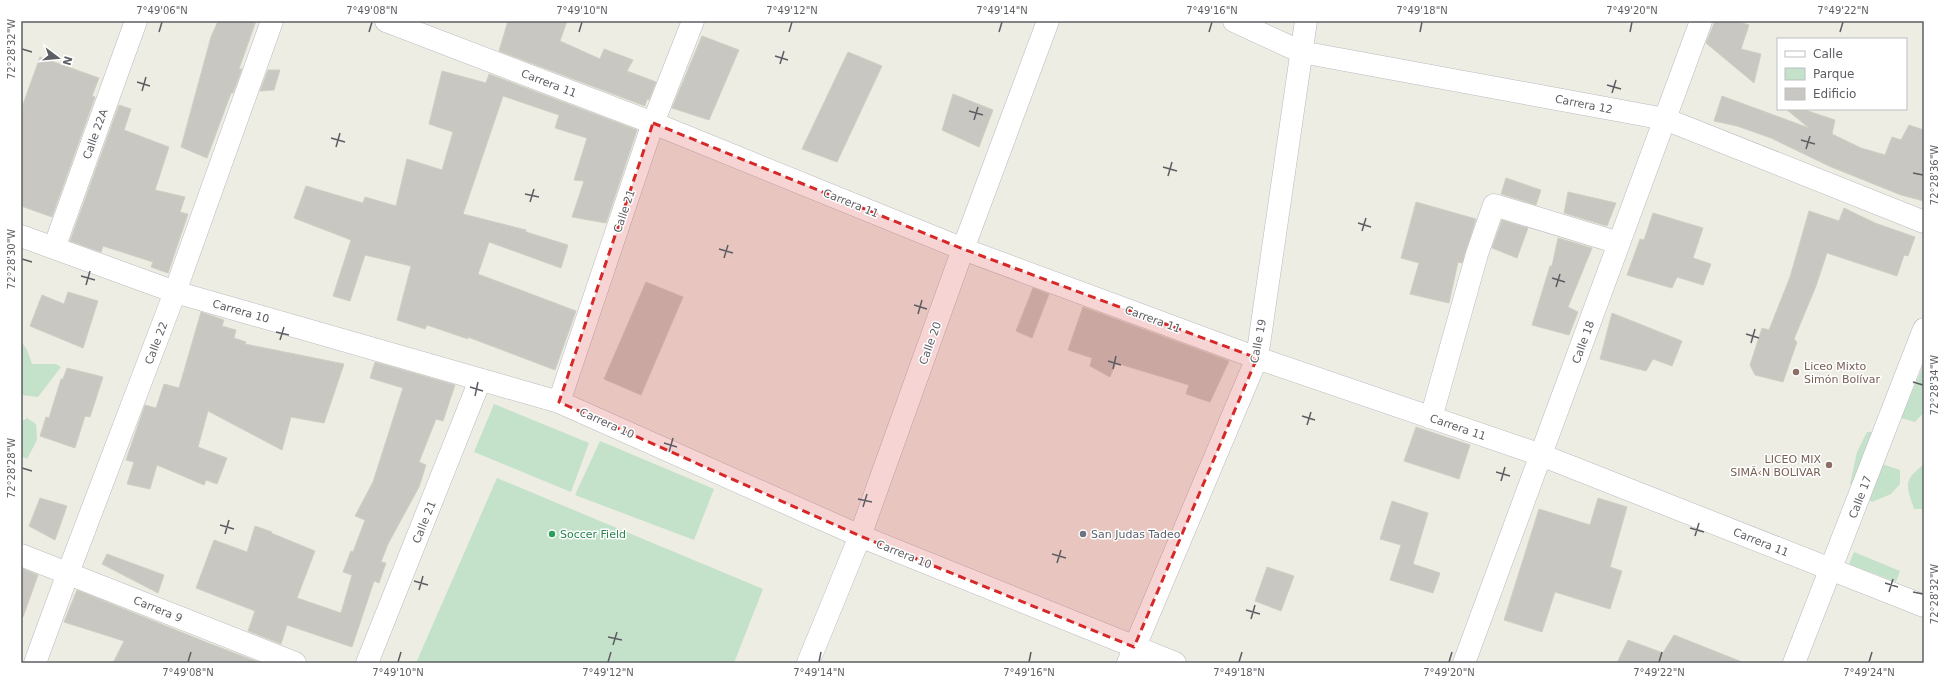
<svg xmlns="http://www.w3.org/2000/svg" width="1945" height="684" viewBox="0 0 1945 684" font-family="'DejaVu Sans',sans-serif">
	<rect width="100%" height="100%" fill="#edede4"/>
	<path fill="#c4e1ca" d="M 21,341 L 27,350 L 32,364 L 56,364 L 61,367 L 38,397 L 21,395 Z
		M 1923,366 L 1924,366 L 1924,412 L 1915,422 L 1901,418 Z
		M 494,404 L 589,443 L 571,492 L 474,452 Z
		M 27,418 L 36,424 L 37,440 L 27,459 L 21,456 L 21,422 Z
		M 1867,432 L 1877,432 L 1873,461 L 1900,470 L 1900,484 L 1891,494 L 1872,502 L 1850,484 L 1857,452 Z
		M 600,441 L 714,489 L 694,540 L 575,495 Z
		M 1924,464 L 1924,509 L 1914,509 C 1906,484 1903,481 1924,464 Z
		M 497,478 L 763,589 L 734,663 L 416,663 Z
		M 1854,552 L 1900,571 L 1896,582 L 1849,564 Z"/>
	<path fill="#c8c7c1" stroke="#d1cfc3" d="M 218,21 L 256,21 L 239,69 L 242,69 L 233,93 L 231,93 L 207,158 L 181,147 L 211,37 Z
		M 508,21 L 567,21 L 560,41 L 600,59 L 604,49 L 633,60 L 627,71 L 656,82 L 649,100 L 647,99 L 645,106 L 499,51 Z
		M 1715,21 L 1737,21 L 1749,25 L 1741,49 L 1761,54 L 1754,83 L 1706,43 Z
		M 702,36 L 739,50 L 709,120 L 672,108 Z
		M 848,52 L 882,66 L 837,162 L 802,149 Z
		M 40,57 L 99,78 L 92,96 L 95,97 L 52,217 L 21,206 L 21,110 Z
		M 268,70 L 280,70 L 274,90 L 260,91 Z
		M 442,71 L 486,83 L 489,74 L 637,130 L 606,223 L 572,217 L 584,181 L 574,180 L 587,138 L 555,128 L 559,115 L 503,96 L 463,214 L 526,230 L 526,232 L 568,245 L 561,268 L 489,242 L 478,274 L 576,311 L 555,370 L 468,337 L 468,339 L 427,325 L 425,329 L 397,320 L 411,266 L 365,255 L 350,301 L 333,296 L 351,240 L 294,218 L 306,186 L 363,203 L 365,197 L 396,206 L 407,159 L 442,170 L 453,132 L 429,124 Z
		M 953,94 L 993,110 L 979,147 L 942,130 Z
		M 1722,96 L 1809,128 L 1786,109 L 1802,109 L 1835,120 L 1832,134 L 1861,148 L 1885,155 L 1892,137 L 1901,140 L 1909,125 L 1924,130 L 1924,201 L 1901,195 L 1829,166 L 1771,138 L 1737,126 L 1714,121 Z
		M 119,105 L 131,109 L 124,130 L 169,147 L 155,190 L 185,197 L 180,212 L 188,214 L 168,273 L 151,267 L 153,262 L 103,246 L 101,252 L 70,241 Z
		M 1506,178 L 1541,190 L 1536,205 L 1501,194 Z
		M 1568,192 L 1616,203 L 1607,226 L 1564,213 Z
		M 1416,202 L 1476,219 L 1462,263 L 1458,262 L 1449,303 L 1410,294 L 1419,263 L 1401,258 Z
		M 1844,208 L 1875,223 L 1915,237 L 1908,256 L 1904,255 L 1897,276 L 1827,253 L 1816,286 L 1794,339 L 1797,342 L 1783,382 L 1755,375 L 1750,365 L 1762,328 L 1769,330 L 1790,277 L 1809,211 L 1839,221 Z
		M 1653,213 L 1703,228 L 1693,258 L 1711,264 L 1703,285 L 1677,277 L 1672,288 L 1627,275 L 1640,239 L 1644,240 Z
		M 1502,220 L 1528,228 L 1517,258 L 1492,248 Z
		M 1558,238 L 1592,248 L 1568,307 L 1578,312 L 1569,335 L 1532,325 L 1550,266 L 1552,266 Z
		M 646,282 L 683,297 L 641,395 L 604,379 Z
		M 1033,288 L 1049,294 L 1032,338 L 1016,331 Z
		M 68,292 L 98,301 L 83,348 L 30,326 L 42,295 L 64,304 Z
		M 1083,307 L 1229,361 L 1210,402 L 1186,394 L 1189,385 L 1116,363 L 1110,377 L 1090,366 L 1092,358 L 1068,350 Z
		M 201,312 L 224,320 L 222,326 L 236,330 L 234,338 L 246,342 L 245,344 L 344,364 L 324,423 L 291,417 L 282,450 L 208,411 L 198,447 L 227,458 L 217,484 L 206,480 L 204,485 L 157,465 L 150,489 L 127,484 L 134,462 L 126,460 L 145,405 L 156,408 L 164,384 L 179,388 Z
		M 1612,313 L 1682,341 L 1672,366 L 1653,359 L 1646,371 L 1600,359 Z
		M 375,362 L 455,385 L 443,421 L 436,419 L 419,462 L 426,465 L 419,487 L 388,544 L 381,562 L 386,563 L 379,583 L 374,581 L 352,647 L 287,625 L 281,644 L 248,631 L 255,611 L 196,588 L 214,540 L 247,552 L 255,526 L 272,532 L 271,533 L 315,551 L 297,598 L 341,613 L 352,575 L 343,572 L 351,551 L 353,552 L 365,520 L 355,516 L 373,482 L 403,388 L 370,378 Z
		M 67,368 L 103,377 L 90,417 L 85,416 L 75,448 L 40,436 L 46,417 L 49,418 L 61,379 L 63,379 Z
		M 1416,427 L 1470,445 L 1459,479 L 1404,461 Z
		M 40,498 L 67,506 L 55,540 L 29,526 Z
		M 1598,498 L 1627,507 L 1610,567 L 1622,571 L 1610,609 L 1555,592 L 1542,632 L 1504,620 L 1539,509 L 1590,525 Z
		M 1392,501 L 1428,513 L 1413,564 L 1440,573 L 1433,593 L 1390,580 L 1401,545 L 1380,539 Z
		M 107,554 L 164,575 L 158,593 L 102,564 Z
		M 1267,567 L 1294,576 L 1281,611 L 1255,601 Z
		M 21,568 L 38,575 L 23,617 L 21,616 Z
		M 77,590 L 208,643 L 261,663 L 113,663 L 124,641 L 64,622 Z
		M 1674,635 L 1742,662 L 1741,663 L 1617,663 L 1628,640 L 1663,653 Z"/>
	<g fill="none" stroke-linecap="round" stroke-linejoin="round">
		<g stroke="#b9babf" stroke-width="23">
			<path id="minor" d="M 386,21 L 653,123 L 963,249 L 1257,358 L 1541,455 L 1924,606
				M 1234,21 L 1301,52 L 1665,119 L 1924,222
				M 21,236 L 175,292 L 559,402 L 860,536 L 1175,663
				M 54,248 L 136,21
				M 559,402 L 653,123 L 693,21
				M 1431,418 L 1477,254 L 1494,205 L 1619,243
				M 21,555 L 295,663
				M 35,663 L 68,573 L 175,292 L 272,21
				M 367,663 L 480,380
				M 808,663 L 860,536 L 963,249 L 1048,21
				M 1128,663 L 1257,358 L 1306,21
				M 1464,663 L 1701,21
				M 1794,663 L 1924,329"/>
		</g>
		<use href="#minor" stroke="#fff" stroke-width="22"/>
	</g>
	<path fill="#d62828" fill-opacity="0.2" stroke="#d62828" stroke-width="3" stroke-dasharray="8 5" stroke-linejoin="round" d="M 653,123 L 963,249 L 1257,358 L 1134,647 L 860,536 L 559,402 Z"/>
	<path fill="none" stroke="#5c5e63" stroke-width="1.5" d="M 159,32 L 162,22M 369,32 L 372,22M 579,32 L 582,22M 789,32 L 792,22M 999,32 L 1002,22M 1209,32 L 1212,22M 1420,32 L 1422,22M 1630,32 L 1632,22M 1840,32 L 1843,22M 22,49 L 32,52M 775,56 L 788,60M 780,64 L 784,51M 137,82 L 150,86M 1607,85 L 1621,89M 142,91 L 146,77M 1612,93 L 1616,80M 969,111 L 983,115M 974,120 L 978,107M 331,138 L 345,142M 1801,140 L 1815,144M 336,147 L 340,133M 1806,149 L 1810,136M 1163,167 L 1177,171M 1913,173 L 1923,175M 1168,176 L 1172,162M 525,194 L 539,197M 530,202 L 534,189M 1358,223 L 1371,227M 1362,231 L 1366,218M 719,249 L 733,253M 724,258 L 728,245M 22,259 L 32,262M 81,276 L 95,280M 1552,278 L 1565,282M 86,285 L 90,271M 1556,287 L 1560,274M 914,305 L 927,309M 918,314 L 922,300M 276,332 L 289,335M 1746,334 L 1759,338M 280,340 L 284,327M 1751,343 L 1755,329M 1108,361 L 1121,365M 1113,369 L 1116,356M 1913,382 L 1923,385M 470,387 L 483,391M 475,396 L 478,382M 1302,416 L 1315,420M 1307,425 L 1311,412M 664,443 L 677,447M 669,452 L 673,438M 22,468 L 32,471M 1496,472 L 1510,476M 1501,481 L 1505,467M 858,499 L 872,502M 863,507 L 867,494M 220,525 L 234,529M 1690,528 L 1704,532M 225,534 L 229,520M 1695,536 L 1699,523M 1052,554 L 1066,558M 1057,563 L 1061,550M 414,581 L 428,585M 1885,583 L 1898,587M 419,590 L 423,576M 1889,592 L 1893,579M 1913,592 L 1923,594M 1246,610 L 1260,614M 1251,619 L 1255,605M 608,637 L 622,640M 613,645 L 617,632M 188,662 L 191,652M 398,662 L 401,652M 608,662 L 611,652M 819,662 L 821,652M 1029,662 L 1031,652M 1239,662 L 1242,652M 1449,662 L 1452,652M 1659,662 L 1662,652M 1869,662 L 1872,652"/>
	<g fill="#8d6e63" stroke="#fff" stroke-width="1.5">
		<circle cx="1796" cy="372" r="4"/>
		<circle cx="1829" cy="465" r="4"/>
	</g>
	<circle fill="#2e9e5b" stroke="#fff" stroke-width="1.5" cx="552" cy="534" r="4"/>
	<circle fill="#6b7280" stroke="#fff" stroke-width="1.5" cx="1083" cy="534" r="4"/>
	<g text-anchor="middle" stroke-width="3" stroke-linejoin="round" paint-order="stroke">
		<g font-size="11" fill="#5c5e63" stroke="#fff">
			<text transform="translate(549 83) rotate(21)" y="4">Carrera 11</text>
			<text transform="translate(1584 104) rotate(11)" y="4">Carrera 12</text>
			<text transform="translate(95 134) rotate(-70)" y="4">Calle 22A</text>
			<text transform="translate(851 203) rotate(22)" y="4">Carrera 11</text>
			<text transform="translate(624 211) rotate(-71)" y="4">Calle 21</text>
			<text transform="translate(241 311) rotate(16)" y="4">Carrera 10</text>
			<text transform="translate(1153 319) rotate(20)" y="4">Carrera 11</text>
			<text transform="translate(1258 341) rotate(-79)" y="4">Calle 19</text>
			<text transform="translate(1583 342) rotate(-70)" y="4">Calle 18</text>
			<text transform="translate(156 343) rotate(-69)" y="4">Calle 22</text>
			<text transform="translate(930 343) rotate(-70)" y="4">Calle 20</text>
			<text transform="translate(607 423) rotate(24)" y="4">Carrera 10</text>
			<text transform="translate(1458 427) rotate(19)" y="4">Carrera 11</text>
			<text transform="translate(1860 497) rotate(-69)" y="4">Calle 17</text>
			<text transform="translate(424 522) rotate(-68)" y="4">Calle 21</text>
			<text transform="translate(1761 542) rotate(22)" y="4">Carrera 11</text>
			<text transform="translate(904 554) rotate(22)" y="4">Carrera 10</text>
			<text transform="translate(158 609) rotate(22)" y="4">Carrera 9</text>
		</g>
		<g font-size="11" fill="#785e54" stroke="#fff" text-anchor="start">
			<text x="1804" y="370">Liceo Mixto<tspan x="1804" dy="13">Simón Bolívar</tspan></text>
			<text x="1821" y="463" text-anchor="end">LICEO MIX<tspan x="1821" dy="13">SIMÃ‹N BOLIVAR</tspan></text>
		</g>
		<g font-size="11" fill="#27864d" stroke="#fff" text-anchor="start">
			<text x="560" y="538">Soccer Field</text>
		</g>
		<g font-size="11" fill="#5b616d" stroke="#fff" text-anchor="start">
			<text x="1091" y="538">San Judas Tadeo</text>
		</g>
	</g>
	<rect width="1945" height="684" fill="none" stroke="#ffffff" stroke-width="44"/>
	<rect x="1777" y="38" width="130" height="72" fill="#ffffff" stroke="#bebfc1"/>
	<rect x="1785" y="51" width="20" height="6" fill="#ffffff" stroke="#bebfc1"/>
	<text x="1813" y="58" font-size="12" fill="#5c5e63">Calle</text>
	<rect x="1785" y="68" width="20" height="12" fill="#c4e1ca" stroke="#bebfc1"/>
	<text x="1813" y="78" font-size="12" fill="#5c5e63">Parque</text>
	<rect x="1785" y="88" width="20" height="12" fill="#c8c7c1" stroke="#bebfc1"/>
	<text x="1813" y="98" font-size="12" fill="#5c5e63">Edificio</text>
	<g transform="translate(58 58) rotate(106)" stroke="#ffffff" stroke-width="3" paint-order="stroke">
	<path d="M0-3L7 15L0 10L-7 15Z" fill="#5c5e63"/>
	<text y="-6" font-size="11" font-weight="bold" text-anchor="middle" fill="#5c5e63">N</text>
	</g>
	<rect x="22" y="22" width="1901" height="640" fill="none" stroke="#5c5e63" stroke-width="1.5"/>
	<g font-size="10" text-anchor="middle" fill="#5c5e63">
		<text x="162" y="14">7°49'06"N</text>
		<text x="372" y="14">7°49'08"N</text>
		<text x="582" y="14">7°49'10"N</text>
		<text x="792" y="14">7°49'12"N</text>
		<text x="1002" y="14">7°49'14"N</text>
		<text x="1212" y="14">7°49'16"N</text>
		<text x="1422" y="14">7°49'18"N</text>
		<text x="1632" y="14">7°49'20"N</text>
		<text x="1843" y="14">7°49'22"N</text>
		<text transform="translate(11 49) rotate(-90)" y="4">72°28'32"W</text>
		<text transform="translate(1934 175) rotate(-90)" y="4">72°28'36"W</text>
		<text transform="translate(11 259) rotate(-90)" y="4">72°28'30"W</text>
		<text transform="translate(1934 385) rotate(-90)" y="4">72°28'34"W</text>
		<text transform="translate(11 468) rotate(-90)" y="4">72°28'28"W</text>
		<text transform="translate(1934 594) rotate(-90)" y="4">72°28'32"W</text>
		<text x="188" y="676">7°49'08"N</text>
		<text x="398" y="676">7°49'10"N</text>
		<text x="608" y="676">7°49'12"N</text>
		<text x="819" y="676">7°49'14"N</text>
		<text x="1029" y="676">7°49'16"N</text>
		<text x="1239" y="676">7°49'18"N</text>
		<text x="1449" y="676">7°49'20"N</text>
		<text x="1659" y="676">7°49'22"N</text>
		<text x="1869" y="676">7°49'24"N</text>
	</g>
</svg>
